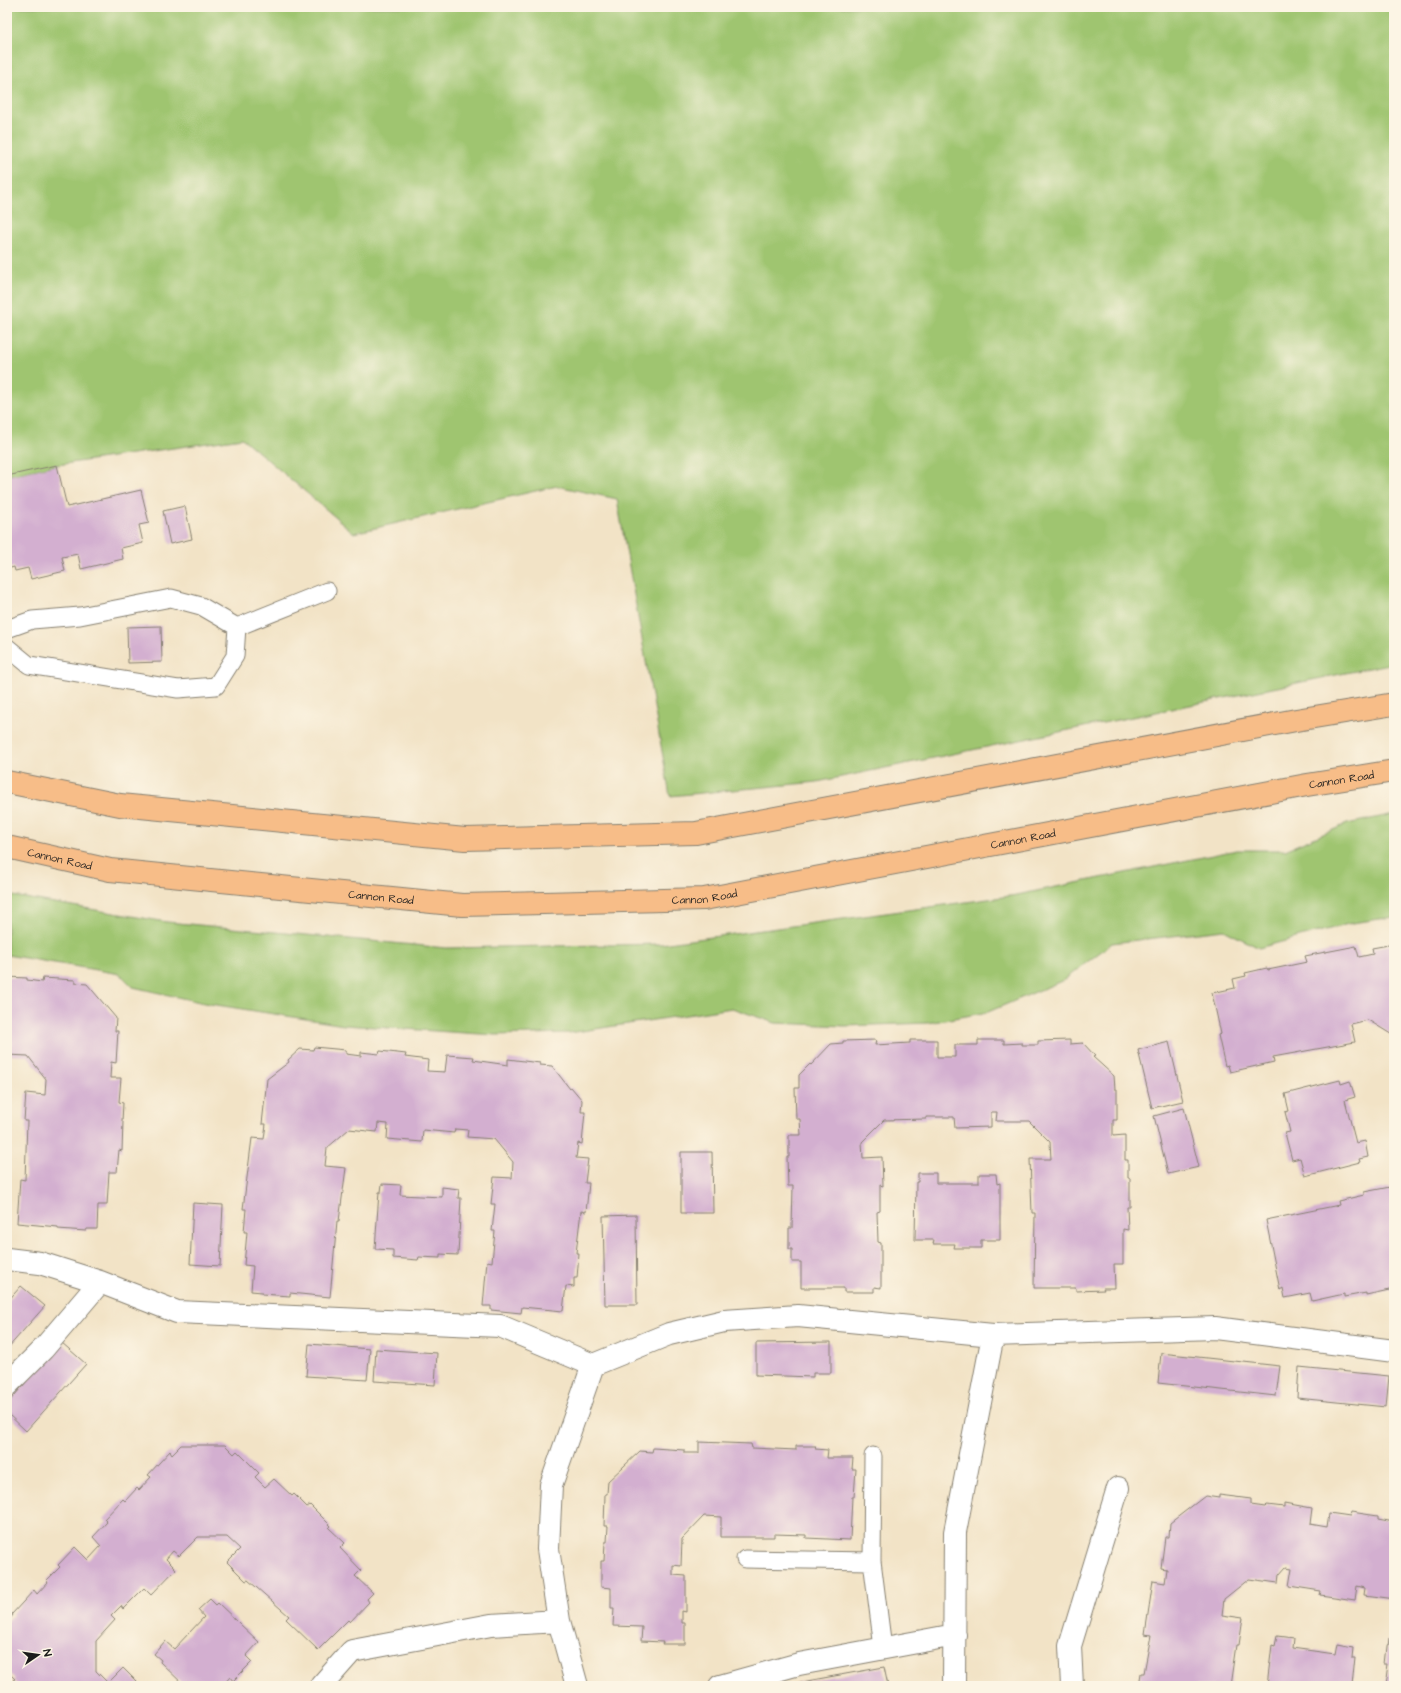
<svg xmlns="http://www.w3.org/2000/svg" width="1401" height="1693" viewBox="0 0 1401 1693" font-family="'Architects Daughter',sans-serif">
	<rect width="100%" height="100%" fill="#fcf5e5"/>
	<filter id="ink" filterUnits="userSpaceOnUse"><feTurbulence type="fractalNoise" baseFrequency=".025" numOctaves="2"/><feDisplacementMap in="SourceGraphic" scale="8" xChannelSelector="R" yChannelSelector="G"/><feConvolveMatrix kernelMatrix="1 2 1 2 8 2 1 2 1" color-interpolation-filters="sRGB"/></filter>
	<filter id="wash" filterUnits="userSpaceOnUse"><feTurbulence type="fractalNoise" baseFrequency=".012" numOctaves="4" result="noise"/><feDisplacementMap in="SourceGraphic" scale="16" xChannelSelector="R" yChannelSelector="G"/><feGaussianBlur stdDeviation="0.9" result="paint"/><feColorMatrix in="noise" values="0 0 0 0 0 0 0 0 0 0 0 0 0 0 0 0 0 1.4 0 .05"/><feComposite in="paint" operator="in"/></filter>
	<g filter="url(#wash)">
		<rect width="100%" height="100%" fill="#f2e3c6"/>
		<path fill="#9fc570" stroke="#5e7046" d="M 7,7 L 1394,7 L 1394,663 L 817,782 L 670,796 L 617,499 L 557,486 L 354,533 L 242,438 L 57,465 L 7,476 Z
			M 1394,814 L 1394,917 L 1352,923 L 1259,948 L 1224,930 L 1112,943 L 1064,980 L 988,1012 L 928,1023 L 845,1026 L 775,1023 L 732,1008 L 569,1033 L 495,1035 L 344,1025 L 204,1003 L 133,987 L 120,974 L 7,955 L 7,895 L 167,922 L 446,948 L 661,944 L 1017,895 L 1237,850 L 1285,850 L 1347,824 Z"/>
		<g id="blocks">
			<path fill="#d3afd0" d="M 57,465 L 67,507 L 141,490 L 149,523 L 139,525 L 143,543 L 121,548 L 123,559 L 81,569 L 78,554 L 62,557 L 65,571 L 31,579 L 28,568 L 15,571 L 14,567 L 7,569 L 7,476 Z
				M 185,506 L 192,539 L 170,544 L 163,511 Z
				M 161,626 L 162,662 L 128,663 L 127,627 Z
				M 1394,944 L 1394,1036 L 1368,1020 L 1351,1024 L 1355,1042 L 1273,1057 L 1274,1062 L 1230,1072 L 1228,1065 L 1225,1066 L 1218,1035 L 1221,1034 L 1212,993 L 1235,988 L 1233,979 L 1246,976 L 1245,973 L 1267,968 L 1268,970 L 1307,962 L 1305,956 L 1356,946 L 1359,957 L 1373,954 L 1372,948 Z
				M 7,977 L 27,978 L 27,980 L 42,982 L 43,978 L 75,980 L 75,983 L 87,984 L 116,1018 L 115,1031 L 118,1031 L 116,1063 L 111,1062 L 110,1078 L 121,1078 L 119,1102 L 123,1103 L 122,1121 L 123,1122 L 122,1151 L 119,1150 L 117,1172 L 109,1172 L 107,1205 L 98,1205 L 97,1229 L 87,1229 L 86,1231 L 58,1229 L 58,1227 L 17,1223 L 20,1179 L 25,1180 L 27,1121 L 24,1121 L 26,1093 L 45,1095 L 46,1079 L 28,1056 L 7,1055 Z
				M 876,1040 L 875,1045 L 910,1043 L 910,1040 L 937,1040 L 937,1057 L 955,1057 L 955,1045 L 978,1045 L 978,1040 L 1004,1040 L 1004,1044 L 1022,1043 L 1022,1045 L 1038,1045 L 1038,1041 L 1070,1040 L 1070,1044 L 1083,1043 L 1095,1056 L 1093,1057 L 1114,1076 L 1115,1089 L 1117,1089 L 1117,1120 L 1113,1120 L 1113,1136 L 1125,1135 L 1125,1160 L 1128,1160 L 1128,1178 L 1130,1178 L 1130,1207 L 1127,1207 L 1128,1230 L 1123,1229 L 1123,1264 L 1114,1264 L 1115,1288 L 1103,1288 L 1104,1290 L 1076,1291 L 1076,1288 L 1034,1288 L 1035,1213 L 1032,1213 L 1030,1159 L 1051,1159 L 1050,1142 L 1029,1121 L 996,1121 L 997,1112 L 991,1112 L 991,1127 L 955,1128 L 954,1117 L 926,1117 L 926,1119 L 884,1120 L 862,1142 L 863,1158 L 882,1157 L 883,1186 L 880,1185 L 880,1211 L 877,1212 L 878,1242 L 881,1243 L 881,1288 L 874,1287 L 874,1292 L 844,1292 L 844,1288 L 801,1288 L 801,1262 L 792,1262 L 792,1249 L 789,1249 L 789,1228 L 792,1228 L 793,1186 L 788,1186 L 787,1157 L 789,1157 L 789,1135 L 801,1135 L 800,1119 L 796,1119 L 795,1088 L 799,1088 L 799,1075 L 810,1064 L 811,1065 L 831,1044 L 843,1043 L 843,1041 Z
				M 1169,1042 L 1183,1101 L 1152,1108 L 1138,1050 Z
				M 314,1047 L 346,1050 L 346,1054 L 361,1056 L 361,1052 L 379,1054 L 380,1051 L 406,1054 L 405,1057 L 428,1060 L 427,1071 L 445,1072 L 447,1055 L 474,1057 L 473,1060 L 508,1065 L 508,1059 L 540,1063 L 540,1065 L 552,1066 L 570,1089 L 571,1087 L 582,1100 L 581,1112 L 585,1112 L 582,1144 L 578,1143 L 576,1158 L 588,1159 L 585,1183 L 589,1183 L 586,1212 L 581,1211 L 576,1253 L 579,1253 L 577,1278 L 574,1278 L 574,1287 L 566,1286 L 563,1311 L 522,1307 L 521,1313 L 491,1310 L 491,1306 L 483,1306 L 487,1261 L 492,1262 L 495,1231 L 492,1231 L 495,1204 L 491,1204 L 494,1177 L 512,1178 L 513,1162 L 494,1139 L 467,1137 L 468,1130 L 455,1129 L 454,1133 L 423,1130 L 422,1142 L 387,1139 L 388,1124 L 378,1123 L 377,1132 L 349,1129 L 327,1148 L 325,1166 L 346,1168 L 339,1221 L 337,1221 L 330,1297 L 290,1293 L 290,1296 L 262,1294 L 262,1292 L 251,1291 L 253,1266 L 244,1265 L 247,1232 L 244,1232 L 246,1209 L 243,1209 L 252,1138 L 264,1139 L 266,1124 L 262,1124 L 267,1079 L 289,1062 L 288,1060 L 300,1049 L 313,1050 Z
				M 1340,1080 L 1341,1084 L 1350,1081 L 1355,1097 L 1345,1100 L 1356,1143 L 1365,1141 L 1368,1157 L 1359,1159 L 1360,1162 L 1305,1176 L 1300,1158 L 1292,1160 L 1285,1133 L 1290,1132 L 1285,1112 L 1289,1111 L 1285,1094 Z
				M 1184,1108 L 1199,1167 L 1168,1174 L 1154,1116 Z
				M 681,1152 L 712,1152 L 713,1213 L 681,1213 Z
				M 918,1173 L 936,1173 L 936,1183 L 979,1183 L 979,1174 L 996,1174 L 997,1184 L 1000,1183 L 1000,1240 L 981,1240 L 981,1248 L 954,1248 L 955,1244 L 933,1244 L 934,1240 L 915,1240 L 916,1182 L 918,1182 Z
				M 382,1184 L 401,1185 L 400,1195 L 442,1197 L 442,1187 L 459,1189 L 458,1198 L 461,1198 L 458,1255 L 440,1254 L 440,1258 L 419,1257 L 418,1260 L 393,1258 L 393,1250 L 375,1249 L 379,1192 L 381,1192 Z
				M 1390,1187 L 1394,1203 L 1394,1289 L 1366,1295 L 1366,1293 L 1344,1297 L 1344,1294 L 1312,1301 L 1310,1293 L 1285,1298 L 1283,1288 L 1280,1290 L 1266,1220 L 1339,1205 L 1338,1201 L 1364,1195 L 1364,1192 Z
				M 193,1203 L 223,1205 L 220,1266 L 190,1264 Z
				M 636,1215 L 637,1305 L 605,1305 L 603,1216 Z
				M 21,1286 L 45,1306 L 7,1349 L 7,1302 Z
				M 61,1342 L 86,1364 L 26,1431 L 7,1413 L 7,1404 Z
				M 831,1342 L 831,1373 L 813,1373 L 813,1377 L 756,1375 L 756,1343 Z
				M 309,1344 L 370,1349 L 367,1380 L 306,1376 Z
				M 376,1349 L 437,1353 L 435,1385 L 374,1381 Z
				M 1161,1353 L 1280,1366 L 1276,1396 L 1158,1383 Z
				M 1299,1367 L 1389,1376 L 1386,1407 L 1297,1398 Z
				M 699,1442 L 751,1444 L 752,1448 L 796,1450 L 796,1446 L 816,1446 L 815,1449 L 828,1450 L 827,1458 L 853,1458 L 852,1469 L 856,1469 L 854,1497 L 852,1497 L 850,1540 L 806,1538 L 806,1535 L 774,1534 L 774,1537 L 721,1537 L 721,1517 L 704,1516 L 682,1539 L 681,1566 L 673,1565 L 673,1575 L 686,1576 L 686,1612 L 682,1611 L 682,1623 L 685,1623 L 685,1644 L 662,1644 L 663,1642 L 641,1641 L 642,1627 L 613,1626 L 614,1608 L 611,1608 L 611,1588 L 601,1587 L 601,1561 L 604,1561 L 605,1542 L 607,1542 L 608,1526 L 604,1526 L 605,1494 L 607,1494 L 608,1481 L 640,1451 L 652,1452 L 653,1448 L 684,1450 L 684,1453 L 699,1453 Z
				M 181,1445 L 225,1445 L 234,1454 L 237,1451 L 259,1473 L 255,1477 L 265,1487 L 274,1479 L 292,1496 L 294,1494 L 307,1507 L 310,1505 L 331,1526 L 329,1528 L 345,1543 L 340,1548 L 361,1570 L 355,1576 L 373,1593 L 367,1599 L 369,1602 L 350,1622 L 348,1620 L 318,1650 L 286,1619 L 289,1616 L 248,1580 L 246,1581 L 227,1562 L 240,1549 L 227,1537 L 198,1537 L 179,1556 L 173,1551 L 166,1559 L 176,1569 L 151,1595 L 144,1588 L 123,1609 L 121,1606 L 111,1616 L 115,1620 L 96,1641 L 96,1671 L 108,1683 L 123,1668 L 141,1686 L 19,1686 L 13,1680 L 15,1679 L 7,1671 L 7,1622 L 13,1615 L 12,1614 L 34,1590 L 37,1594 L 48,1582 L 46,1581 L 60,1567 L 58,1565 L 75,1547 L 88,1560 L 101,1546 L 93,1537 L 107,1522 L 104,1519 L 123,1499 L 125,1501 L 137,1488 L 139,1490 L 151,1477 L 148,1475 L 170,1451 L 172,1454 Z
				M 1219,1495 L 1251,1499 L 1251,1505 L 1265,1507 L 1267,1505 L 1284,1507 L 1284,1503 L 1312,1508 L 1310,1524 L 1327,1527 L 1329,1513 L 1350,1516 L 1351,1512 L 1378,1516 L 1378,1519 L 1394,1522 L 1394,1599 L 1364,1595 L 1365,1588 L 1357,1586 L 1355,1600 L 1320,1595 L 1321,1591 L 1289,1586 L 1292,1568 L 1286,1567 L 1279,1575 L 1278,1583 L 1249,1579 L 1224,1599 L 1222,1615 L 1243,1618 L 1239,1645 L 1236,1645 L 1230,1686 L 1139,1686 L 1141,1673 L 1144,1673 L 1151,1635 L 1145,1634 L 1153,1581 L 1165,1583 L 1167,1569 L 1161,1568 L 1165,1537 L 1169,1537 L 1170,1523 L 1205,1496 L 1219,1498 Z
				M 210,1599 L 216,1605 L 218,1603 L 259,1642 L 246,1656 L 252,1662 L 233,1681 L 230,1677 L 222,1686 L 185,1686 L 160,1662 L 161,1660 L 154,1654 L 165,1641 L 174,1649 L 204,1617 L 198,1610 Z
				M 1277,1636 L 1293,1638 L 1292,1648 L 1335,1654 L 1337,1643 L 1353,1646 L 1352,1656 L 1355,1656 L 1352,1686 L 1267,1686 L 1272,1645 L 1275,1646 Z
				M 1389,1638 L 1394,1639 L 1394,1686 L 1386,1686 L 1389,1664 L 1386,1664 Z
				M 884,1667 L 888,1686 L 796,1686 L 796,1683 Z"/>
		</g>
	</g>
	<g filter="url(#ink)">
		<use href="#blocks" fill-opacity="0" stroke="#878071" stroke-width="1"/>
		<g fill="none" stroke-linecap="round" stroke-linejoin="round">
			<g stroke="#878071" stroke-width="19">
				<path id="service" d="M 7,629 L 32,620 L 80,616 L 171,598 L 201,606 L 237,627
					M 7,647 L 29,665 L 178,689 L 216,686 L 235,656 L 237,627 L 327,591
					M 873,1456 L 872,1561 L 883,1648
					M 745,1559 L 872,1561"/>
			</g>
			<g stroke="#878071" stroke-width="24">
				<path id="minor" d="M 7,1259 L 40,1263 L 100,1282 L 177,1312 L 500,1326 L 593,1365 L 669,1334 L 724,1321 L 798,1316 L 993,1335
					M 7,1385 L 43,1349 L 100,1282
					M 321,1686 L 352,1651 L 491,1625 L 559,1621
					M 577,1686 L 559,1621 L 548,1549 L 551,1485 L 593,1365
					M 720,1686 L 799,1664 L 955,1635
					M 954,1686 L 955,1532 L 993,1335 L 1215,1328 L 1394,1351
					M 1072,1686 L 1070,1646 L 1118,1488"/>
			</g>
			<g stroke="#878071" stroke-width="24">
				<g id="primary">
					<path d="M 7,782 L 120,805 L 465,839 L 696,833 L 1296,720 L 1394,704"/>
					<path id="s1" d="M 7,847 L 110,870 L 462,905 L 704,899 L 1307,785 L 1394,771"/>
				</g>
			</g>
			<use href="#service" stroke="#fff" stroke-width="17"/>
			<use href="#minor" stroke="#fff" stroke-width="22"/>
			<use href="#primary" stroke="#f7bd88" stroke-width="22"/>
		</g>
	</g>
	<g text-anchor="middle" stroke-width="3.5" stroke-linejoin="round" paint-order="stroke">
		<g font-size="11" fill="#1c1c1c" stroke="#fcf5e5">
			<text dy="4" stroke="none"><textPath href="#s1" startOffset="1350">Cannon Road</textPath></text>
			<text dy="4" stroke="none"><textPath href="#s1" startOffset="1026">Cannon Road</textPath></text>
			<text dy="4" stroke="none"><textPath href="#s1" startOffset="54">Cannon Road</textPath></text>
			<text dy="4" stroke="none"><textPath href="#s1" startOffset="702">Cannon Road</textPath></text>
			<text dy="4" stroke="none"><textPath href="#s1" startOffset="378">Cannon Road</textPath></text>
		</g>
	</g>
	<rect width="1401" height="1693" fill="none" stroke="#fcf5e5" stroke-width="24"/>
	<g transform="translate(38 1655) rotate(77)" stroke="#fcf5e5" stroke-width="3" paint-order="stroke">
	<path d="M0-3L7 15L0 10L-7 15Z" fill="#1c1c1c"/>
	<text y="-6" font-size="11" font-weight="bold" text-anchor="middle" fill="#1c1c1c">N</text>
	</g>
</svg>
